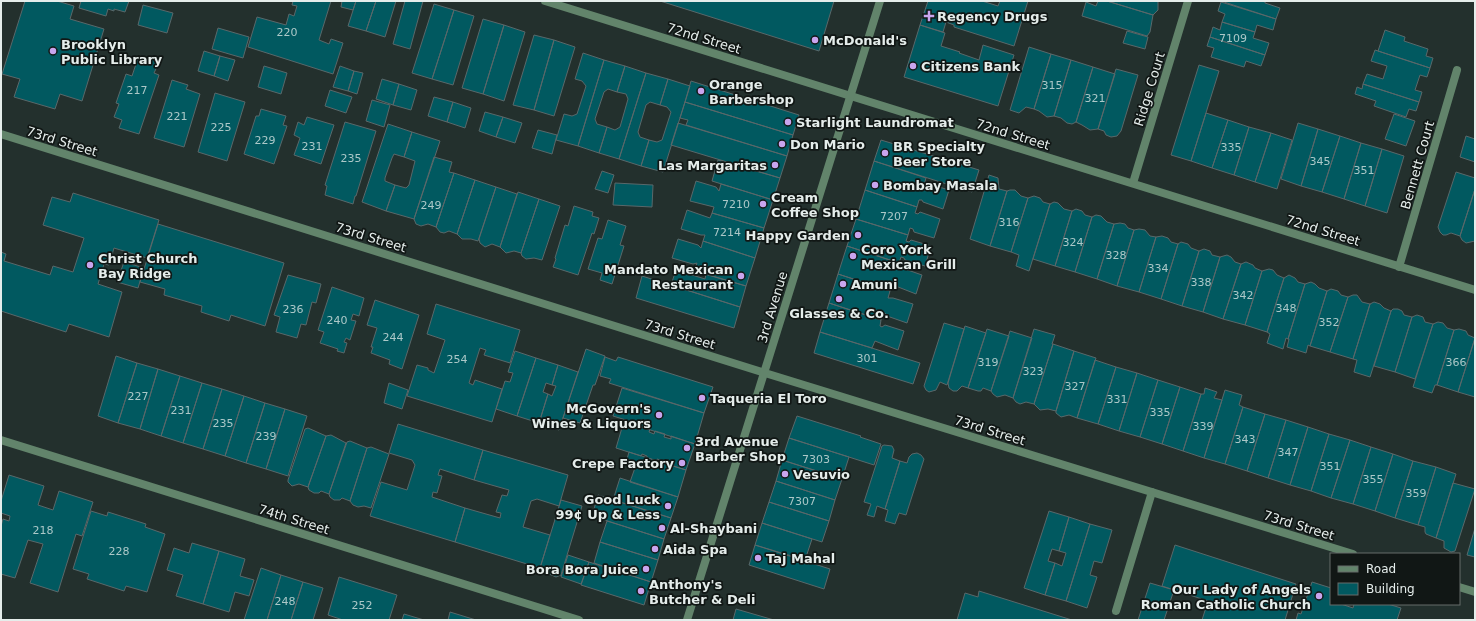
<svg xmlns="http://www.w3.org/2000/svg" width="1476" height="621" viewBox="0 0 1476 621" font-family="'DejaVu Sans',sans-serif">
	<rect width="100%" height="100%" fill="#23302d"/>
	<path fill="#015960" stroke="#59686a" d="M 25,1 L 57,1 L 74,6 L 70,19 L 104,29 L 82,101 L 60,94 L 55,109 L 14,97 L 20,79 L 2,74 Z
		M 81,1 L 129,1 L 125,12 L 114,9 L 114,11 L 108,9 L 106,16 L 79,8 Z
		M 293,1 L 331,1 L 319,40 L 329,44 L 331,39 L 343,43 L 333,74 L 248,47 L 257,17 L 286,25 L 289,14 L 294,16 L 297,6 L 292,5 Z
		M 342,1 L 356,1 L 353,10 L 341,7 Z
		M 356,1 L 376,1 L 366,31 L 348,26 Z
		M 376,1 L 396,1 L 385,37 L 366,31 Z
		M 405,1 L 423,1 L 410,49 L 393,44 Z
		M 660,1 L 834,1 L 819,51 Z
		M 928,1 L 982,1 L 998,6 L 1000,1 L 1028,1 L 1014,46 L 954,27 L 954,25 L 946,22 L 943,32 L 920,25 Z
		M 1098,1 L 1107,1 L 1153,15 L 1150,32 L 1147,36 L 1082,16 L 1086,2 L 1096,6 Z
		M 1107,1 L 1158,1 L 1158,10 L 1153,15 Z
		M 1221,1 L 1265,1 L 1265,3 L 1280,8 L 1276,19 Z
		M 1221,2 L 1276,19 L 1273,30 L 1257,25 L 1255,32 L 1222,22 L 1225,14 L 1218,11 Z
		M 434,4 L 454,10 L 432,79 L 412,73 Z
		M 143,5 L 173,13 L 167,33 L 138,25 Z
		M 454,10 L 474,16 L 453,85 L 432,79 Z
		M 483,19 L 504,25 L 483,94 L 462,88 Z
		M 1222,22 L 1255,32 L 1253,38 L 1269,43 L 1265,55 L 1210,37 L 1213,27 L 1220,30 Z
		M 504,25 L 525,32 L 504,101 L 483,94 Z
		M 920,25 L 945,33 L 941,46 L 960,52 L 959,53 L 979,60 L 983,45 L 1014,55 L 998,106 L 904,77 Z
		M 218,28 L 249,37 L 243,58 L 212,49 Z
		M 1385,30 L 1405,37 L 1404,41 L 1428,49 L 1426,56 L 1433,58 L 1430,68 L 1378,51 Z
		M 1127,31 L 1148,37 L 1145,49 L 1123,43 Z
		M 534,35 L 554,40 L 534,110 L 513,105 Z
		M 1210,37 L 1265,55 L 1261,66 L 1246,61 L 1244,67 L 1211,57 L 1214,48 L 1207,46 Z
		M 554,40 L 575,47 L 554,116 L 534,110 Z
		M 1029,47 L 1051,54 L 1034,109 L 1026,107 L 1019,113 L 1010,110 Z
		M 1375,50 L 1430,68 L 1427,77 L 1420,75 L 1415,90 L 1422,92 L 1419,102 L 1363,84 L 1367,74 L 1383,79 L 1387,66 L 1371,61 Z
		M 204,51 L 220,56 L 214,76 L 198,71 Z
		M 583,53 L 604,60 L 578,146 L 556,140 L 564,114 L 572,116 L 577,114 L 586,86 L 582,81 L 575,79 Z
		M 1051,54 L 1071,60 L 1054,116 L 1047,117 L 1039,111 L 1034,109 Z
		M 220,56 L 235,60 L 228,81 L 214,76 Z
		M 138,58 L 150,62 L 151,58 L 160,60 L 154,73 L 159,75 L 139,134 L 119,128 L 122,120 L 114,117 L 119,104 L 116,103 L 126,74 L 132,76 Z
		M 604,60 L 625,66 L 617,92 L 608,89 L 604,92 L 595,119 L 597,124 L 607,127 L 599,153 L 578,146 Z
		M 1071,60 L 1093,67 L 1076,122 L 1072,124 L 1067,123 L 1061,118 L 1054,116 Z
		M 1199,65 L 1219,71 L 1191,161 L 1171,155 Z
		M 264,66 L 287,73 L 281,94 L 258,87 Z
		M 340,66 L 354,71 L 348,91 L 333,87 Z
		M 625,66 L 646,73 L 619,159 L 599,153 L 607,127 L 615,130 L 620,127 L 628,99 L 626,94 L 617,92 Z
		M 1093,67 L 1115,74 L 1098,129 L 1090,130 L 1082,125 L 1076,122 Z
		M 1116,69 L 1138,75 L 1121,131 L 1117,136 L 1111,137 L 1106,135 L 1104,131 L 1098,129 Z
		M 354,71 L 363,73 L 357,94 L 348,91 Z
		M 646,73 L 668,79 L 660,105 L 650,102 L 646,105 L 638,132 L 640,137 L 649,140 L 641,166 L 619,159 Z
		M 382,79 L 399,84 L 393,105 L 376,99 Z
		M 668,79 L 690,86 L 663,172 L 641,166 L 649,140 L 657,142 L 662,140 L 671,112 L 667,107 L 660,105 Z
		M 172,80 L 188,85 L 186,89 L 200,94 L 184,147 L 154,138 Z
		M 691,81 L 799,115 L 793,135 L 685,102 Z
		M 399,84 L 417,90 L 411,110 L 393,105 Z
		M 1363,84 L 1419,102 L 1416,111 L 1409,109 L 1406,117 L 1374,106 L 1376,101 L 1355,94 L 1357,87 L 1362,89 Z
		M 330,90 L 352,97 L 346,113 L 325,106 Z
		M 215,93 L 245,102 L 227,161 L 198,152 Z
		M 434,97 L 453,102 L 447,122 L 428,116 Z
		M 372,100 L 390,105 L 384,127 L 366,121 Z
		M 453,102 L 471,108 L 465,128 L 447,122 Z
		M 685,102 L 793,135 L 787,156 L 686,125 L 688,120 L 680,118 Z
		M 261,109 L 286,116 L 283,125 L 287,126 L 274,164 L 244,154 L 256,116 L 259,116 Z
		M 485,112 L 503,117 L 496,137 L 479,131 Z
		M 1206,113 L 1228,120 L 1212,168 L 1191,161 Z
		M 1394,114 L 1415,121 L 1406,146 L 1385,139 Z
		M 307,117 L 334,125 L 321,164 L 294,155 L 300,138 L 294,135 L 298,122 L 304,125 Z
		M 503,117 L 522,123 L 515,143 L 496,137 Z
		M 1228,120 L 1249,127 L 1234,175 L 1212,168 Z
		M 345,122 L 376,131 L 356,196 L 355,196 L 353,204 L 325,195 L 327,186 L 325,185 Z
		M 678,123 L 787,156 L 780,178 L 671,145 Z
		M 1298,123 L 1318,129 L 1301,186 L 1281,179 Z
		M 388,124 L 412,132 L 404,157 L 394,154 L 392,158 L 385,178 L 385,181 L 395,185 L 386,211 L 362,202 Z
		M 1249,127 L 1271,133 L 1255,182 L 1234,175 Z
		M 1318,129 L 1340,136 L 1322,192 L 1301,186 Z
		M 538,130 L 557,135 L 552,154 L 532,148 Z
		M 412,132 L 440,141 L 414,219 L 386,211 L 395,185 L 406,188 L 409,185 L 415,161 L 404,157 Z
		M 1271,133 L 1292,140 L 1277,189 L 1255,182 Z
		M 1340,136 L 1361,143 L 1344,199 L 1322,192 Z
		M 1466,136 L 1475,139 L 1475,162 L 1460,157 Z
		M 881,140 L 979,170 L 972,192 L 874,161 Z
		M 1361,143 L 1382,149 L 1365,206 L 1344,199 Z
		M 1382,149 L 1404,156 L 1387,213 L 1365,206 Z
		M 434,157 L 452,162 L 449,172 L 454,173 L 436,227 L 428,224 L 421,226 L 416,224 L 414,219 Z
		M 718,160 L 780,178 L 773,200 L 712,181 Z
		M 874,161 L 926,178 L 924,185 L 926,186 L 929,184 L 949,190 L 943,209 L 923,202 L 922,200 L 919,200 L 917,207 L 865,190 Z
		M 602,171 L 614,175 L 608,193 L 595,189 Z
		M 1456,172 L 1475,178 L 1475,189 L 1460,236 L 1451,233 L 1446,235 L 1443,235 L 1440,232 L 1438,227 Z
		M 454,173 L 475,180 L 457,234 L 449,231 L 444,233 L 440,232 L 436,227 Z
		M 989,175 L 998,178 L 999,189 L 1007,191 L 990,246 L 970,239 Z
		M 475,180 L 496,187 L 478,241 L 471,239 L 462,239 L 457,234 Z
		M 696,181 L 716,187 L 719,191 L 721,184 L 773,200 L 764,228 L 712,213 L 714,207 L 690,201 Z
		M 615,183 L 653,185 L 652,207 L 613,205 Z
		M 496,187 L 517,194 L 500,247 L 492,244 L 485,247 L 480,243 L 479,239 Z
		M 1475,189 L 1475,241 L 1466,243 L 1462,240 L 1460,236 Z
		M 865,190 L 917,207 L 915,213 L 918,214 L 920,212 L 940,219 L 934,238 L 914,232 L 913,229 L 910,228 L 908,235 L 856,219 Z
		M 1010,190 L 1015,190 L 1021,196 L 1028,198 L 1011,252 L 990,246 L 1007,191 Z
		M 518,192 L 539,199 L 521,253 L 514,251 L 506,253 L 500,247 Z
		M 73,193 L 159,220 L 147,258 L 114,248 L 109,265 L 104,264 L 98,284 L 122,292 L 109,337 L 69,324 L 66,332 L 1,311 L 1,252 L 6,254 L 4,261 L 50,275 L 53,266 L 73,272 L 84,238 L 43,225 L 52,197 L 70,202 Z
		M 1034,196 L 1040,198 L 1043,202 L 1050,204 L 1029,271 L 1016,266 L 1019,255 L 1011,252 L 1028,198 Z
		M 539,199 L 560,206 L 542,260 L 534,258 L 526,259 L 522,256 L 521,253 Z
		M 1054,202 L 1058,203 L 1064,209 L 1072,211 L 1055,266 L 1033,259 L 1050,204 Z
		M 574,206 L 593,212 L 592,216 L 599,218 L 594,234 L 592,233 L 578,275 L 553,267 L 556,259 L 555,258 L 565,225 L 568,226 Z
		M 1076,209 L 1082,211 L 1085,215 L 1092,217 L 1075,272 L 1055,266 L 1072,211 Z
		M 687,210 L 710,218 L 712,213 L 764,228 L 755,258 L 703,241 L 705,235 L 701,235 L 681,229 Z
		M 1096,215 L 1101,216 L 1107,222 L 1114,224 L 1097,279 L 1075,272 L 1092,217 Z
		M 856,219 L 908,235 L 906,241 L 909,242 L 911,240 L 931,246 L 925,266 L 905,260 L 904,258 L 901,257 L 899,263 L 847,246 Z
		M 608,220 L 626,226 L 620,245 L 624,246 L 612,284 L 600,280 L 602,273 L 588,269 L 598,238 L 602,239 Z
		M 1120,223 L 1125,224 L 1128,228 L 1134,230 L 1117,286 L 1097,279 L 1114,224 Z
		M 158,224 L 284,263 L 265,326 L 231,315 L 229,321 L 201,312 L 202,306 L 164,295 L 165,289 L 140,282 Z
		M 1139,229 L 1145,230 L 1150,236 L 1156,237 L 1139,292 L 1117,286 L 1134,230 Z
		M 1162,236 L 1168,238 L 1171,242 L 1178,244 L 1161,299 L 1139,292 L 1156,237 Z
		M 678,239 L 698,245 L 701,248 L 703,241 L 755,258 L 746,286 L 694,271 L 697,263 L 693,264 L 672,258 Z
		M 1181,242 L 1188,244 L 1191,248 L 1199,251 L 1182,306 L 1161,299 L 1178,244 Z
		M 847,246 L 899,263 L 898,269 L 900,270 L 902,268 L 922,275 L 916,294 L 893,285 L 890,291 L 838,274 Z
		M 1204,249 L 1210,251 L 1212,255 L 1220,257 L 1203,312 L 1182,306 L 1199,251 Z
		M 1227,255 L 1231,257 L 1235,262 L 1241,264 L 1223,319 L 1203,312 L 1220,257 Z
		M 124,262 L 144,268 L 138,288 L 117,282 Z
		M 1246,262 L 1253,265 L 1255,268 L 1262,271 L 1245,325 L 1223,319 L 1241,264 Z
		M 1269,269 L 1273,270 L 1277,275 L 1284,278 L 1267,332 L 1245,325 L 1262,271 Z
		M 676,270 L 705,279 L 706,274 L 746,286 L 740,307 L 671,285 Z
		M 838,274 L 890,291 L 888,298 L 893,298 L 913,304 L 907,323 L 887,316 L 886,314 L 884,313 L 881,320 L 829,303 Z
		M 288,275 L 321,284 L 316,303 L 312,302 L 306,325 L 301,324 L 297,338 L 276,332 L 280,317 L 274,315 Z
		M 1289,275 L 1295,278 L 1298,282 L 1305,284 L 1288,339 L 1286,338 L 1283,349 L 1267,343 L 1270,334 L 1267,332 L 1284,278 Z
		M 642,276 L 740,307 L 734,328 L 636,298 Z
		M 1311,282 L 1315,284 L 1319,288 L 1327,291 L 1310,346 L 1308,345 L 1306,353 L 1287,347 L 1289,339 L 1288,339 L 1305,284 Z
		M 332,287 L 364,298 L 359,316 L 353,314 L 351,320 L 356,321 L 350,340 L 346,338 L 344,342 L 347,343 L 344,353 L 337,351 L 338,349 L 320,343 L 324,332 L 318,330 Z
		M 1331,289 L 1338,291 L 1341,295 L 1348,297 L 1330,352 L 1310,346 L 1327,291 Z
		M 1353,295 L 1357,295 L 1362,302 L 1370,304 L 1353,359 L 1330,352 L 1348,297 Z
		M 375,300 L 419,315 L 402,369 L 389,364 L 390,360 L 371,353 L 373,347 L 371,347 L 377,328 L 367,325 Z
		M 1374,302 L 1380,304 L 1384,308 L 1391,311 L 1370,377 L 1354,372 L 1357,360 L 1353,359 L 1370,304 Z
		M 829,303 L 881,320 L 880,326 L 882,327 L 885,325 L 904,331 L 898,350 L 875,341 L 872,348 L 820,332 Z
		M 436,304 L 520,330 L 510,363 L 484,355 L 486,350 L 480,348 L 469,383 L 473,385 L 475,380 L 502,389 L 492,422 L 407,396 L 417,365 L 428,368 L 428,370 L 434,373 L 445,340 L 427,334 Z
		M 1393,309 L 1398,309 L 1402,311 L 1404,315 L 1412,317 L 1395,372 L 1374,366 L 1391,311 Z
		M 1417,315 L 1423,317 L 1425,322 L 1433,324 L 1415,379 L 1395,372 L 1412,317 Z
		M 1438,322 L 1443,323 L 1447,328 L 1454,330 L 1437,385 L 1435,385 L 1432,393 L 1413,387 L 1433,324 Z
		M 944,323 L 964,329 L 947,385 L 940,382 L 936,390 L 929,392 L 926,390 L 924,386 Z
		M 965,326 L 986,333 L 968,388 L 962,386 L 957,391 L 953,391 L 949,388 L 948,383 Z
		M 987,329 L 1009,336 L 991,391 L 983,388 L 981,391 L 978,391 L 968,388 Z
		M 1034,329 L 1055,335 L 1052,344 L 1053,344 L 1034,404 L 1026,402 L 1020,404 L 1016,402 L 1013,398 Z
		M 1459,329 L 1466,331 L 1468,335 L 1475,338 L 1458,392 L 1437,385 L 1454,330 Z
		M 1010,331 L 1032,338 L 1013,398 L 1005,395 L 997,397 L 993,394 L 991,391 Z
		M 820,332 L 920,363 L 913,384 L 814,353 Z
		M 1475,338 L 1475,397 L 1458,392 Z
		M 1053,344 L 1074,351 L 1056,411 L 1048,409 L 1040,410 L 1034,404 Z
		M 586,349 L 605,356 L 595,385 L 593,385 L 580,423 L 563,418 Z
		M 515,351 L 536,358 L 517,416 L 496,409 L 505,381 L 510,382 L 513,373 L 508,372 Z
		M 1074,351 L 1096,358 L 1077,418 L 1069,415 L 1061,417 L 1056,413 L 1056,411 Z
		M 116,356 L 137,363 L 118,423 L 98,416 Z
		M 605,357 L 616,361 L 618,357 L 713,387 L 704,413 L 609,383 L 611,379 L 600,376 Z
		M 536,358 L 558,365 L 552,385 L 546,383 L 543,392 L 548,394 L 539,423 L 517,416 Z
		M 1095,360 L 1116,367 L 1098,424 L 1077,418 Z
		M 137,363 L 158,369 L 140,429 L 118,423 Z
		M 558,365 L 578,372 L 559,430 L 539,423 L 548,394 L 552,396 L 556,386 L 552,385 Z
		M 1116,367 L 1137,373 L 1119,431 L 1098,424 Z
		M 158,369 L 180,376 L 161,436 L 140,429 Z
		M 1137,373 L 1158,380 L 1140,437 L 1119,431 Z
		M 180,376 L 202,383 L 183,443 L 161,436 Z
		M 1158,380 L 1180,387 L 1162,444 L 1140,437 Z
		M 202,383 L 222,389 L 203,449 L 183,443 Z
		M 389,383 L 408,390 L 402,409 L 384,403 Z
		M 1180,387 L 1201,394 L 1183,451 L 1162,444 Z
		M 622,388 L 704,413 L 695,444 L 625,422 L 626,420 L 613,416 Z
		M 1205,388 L 1217,392 L 1214,398 L 1222,400 L 1204,458 L 1183,451 L 1201,394 L 1204,394 Z
		M 222,389 L 244,396 L 225,456 L 203,449 Z
		M 1225,390 L 1242,395 L 1239,405 L 1243,407 L 1225,464 L 1204,458 Z
		M 244,396 L 265,403 L 246,463 L 225,456 Z
		M 265,403 L 285,409 L 266,469 L 246,463 Z
		M 1243,407 L 1265,414 L 1247,471 L 1225,464 Z
		M 285,409 L 307,416 L 288,476 L 266,469 Z
		M 1265,414 L 1286,420 L 1268,478 L 1247,471 Z
		M 797,416 L 861,436 L 860,437 L 881,444 L 874,465 L 789,438 Z
		M 1286,420 L 1308,427 L 1290,485 L 1268,478 Z
		M 624,421 L 650,429 L 649,432 L 654,434 L 655,431 L 665,434 L 664,437 L 671,439 L 671,436 L 695,444 L 686,470 L 663,463 L 663,461 L 657,459 L 657,461 L 647,458 L 647,456 L 642,454 L 641,456 L 616,448 Z
		M 398,424 L 483,450 L 474,480 L 440,469 L 438,475 L 442,476 L 437,493 L 433,492 L 432,497 L 465,508 L 455,542 L 370,516 L 381,482 L 407,490 L 415,465 L 412,460 L 389,453 Z
		M 1308,427 L 1329,434 L 1311,491 L 1290,485 Z
		M 308,428 L 326,436 L 308,487 L 299,484 L 292,486 L 288,482 L 288,480 L 305,429 Z
		M 1329,434 L 1350,440 L 1331,498 L 1311,491 Z
		M 331,435 L 346,443 L 329,494 L 321,491 L 319,493 L 314,493 L 309,490 L 308,487 L 326,436 Z
		M 789,438 L 849,457 L 842,479 L 782,460 Z
		M 1350,440 L 1371,447 L 1353,504 L 1331,498 Z
		M 350,441 L 367,448 L 350,501 L 342,498 L 340,500 L 334,500 L 330,497 L 329,494 L 347,442 Z
		M 884,445 L 892,446 L 894,450 L 892,458 L 900,461 L 885,509 L 877,506 L 874,517 L 867,515 L 871,504 L 864,502 L 882,446 Z
		M 371,447 L 389,454 L 371,508 L 364,506 L 358,507 L 353,505 L 350,501 L 367,448 Z
		M 1371,447 L 1393,454 L 1375,511 L 1353,504 Z
		M 483,450 L 568,475 L 559,506 L 537,499 L 531,501 L 523,527 L 550,535 L 540,568 L 455,542 L 465,508 L 500,518 L 501,513 L 496,512 L 502,495 L 507,496 L 509,490 L 474,480 Z
		M 629,452 L 686,470 L 678,497 L 630,482 L 637,462 L 627,459 Z
		M 917,453 L 921,455 L 924,459 L 906,515 L 899,513 L 895,524 L 885,521 L 888,510 L 885,509 L 900,461 L 907,463 L 909,457 L 912,454 Z
		M 1393,454 L 1413,461 L 1395,518 L 1375,511 Z
		M 782,460 L 842,479 L 835,500 L 776,481 Z
		M 1413,461 L 1436,467 L 1418,525 L 1395,518 Z
		M 1436,467 L 1456,474 L 1436,538 L 1426,534 L 1425,532 L 1425,527 L 1418,525 Z
		M 9,475 L 44,486 L 38,505 L 53,510 L 59,491 L 93,502 L 82,536 L 76,534 L 58,592 L 30,583 L 43,544 L 28,540 L 15,578 L 1,574 L 1,526 L 3,519 L 9,521 L 10,516 L 1,513 L 1,501 Z
		M 620,478 L 678,497 L 671,518 L 613,500 Z
		M 776,481 L 835,500 L 829,521 L 769,502 Z
		M 1453,483 L 1475,489 L 1455,551 L 1451,552 L 1444,548 L 1444,541 L 1436,538 Z
		M 598,495 L 671,518 L 664,539 L 592,516 Z
		M 561,500 L 582,506 L 561,575 L 556,577 L 549,574 L 547,571 L 540,569 L 540,568 Z
		M 769,502 L 829,521 L 822,542 L 762,523 Z
		M 91,511 L 107,516 L 108,512 L 146,524 L 145,527 L 165,534 L 147,592 L 126,586 L 124,591 L 87,579 L 89,574 L 73,569 Z
		M 1049,511 L 1069,517 L 1059,551 L 1052,549 L 1048,561 L 1055,563 L 1045,595 L 1024,588 Z
		M 1069,517 L 1090,524 L 1066,601 L 1045,595 L 1055,563 L 1062,566 L 1066,553 L 1059,551 Z
		M 607,521 L 664,539 L 658,560 L 600,542 Z
		M 762,523 L 812,539 L 805,560 L 755,545 Z
		M 1090,524 L 1112,530 L 1102,563 L 1094,561 L 1090,575 L 1097,577 L 1087,608 L 1066,601 Z
		M 1475,528 L 1475,557 L 1467,555 Z
		M 600,542 L 658,560 L 651,582 L 594,563 Z
		M 192,543 L 219,551 L 203,604 L 176,596 L 183,575 L 167,570 L 174,548 L 189,553 Z
		M 755,545 L 830,569 L 824,589 L 749,565 Z
		M 1175,545 L 1296,584 L 1285,620 L 1202,620 L 1208,601 L 1162,586 Z
		M 219,551 L 245,559 L 240,576 L 254,580 L 249,596 L 235,592 L 229,612 L 203,604 Z
		M 568,555 L 589,562 L 581,584 L 561,577 Z
		M 589,562 L 651,582 L 644,605 L 581,585 Z
		M 261,568 L 281,575 L 267,620 L 244,620 Z
		M 281,575 L 303,582 L 291,620 L 267,620 Z
		M 339,577 L 397,595 L 389,620 L 343,620 L 328,615 Z
		M 303,582 L 323,588 L 313,620 L 291,620 Z
		M 1312,582 L 1331,588 L 1331,604 L 1341,604 L 1353,608 L 1354,604 L 1388,604 L 1401,608 L 1397,620 L 1296,620 L 1298,613 L 1301,614 Z
		M 1150,583 L 1174,590 L 1164,620 L 1138,620 Z
		M 979,591 L 1072,620 L 957,620 L 965,593 L 978,597 Z
		M 736,609 L 774,620 L 733,620 Z
		M 450,612 L 476,620 L 448,620 Z
		M 404,614 L 424,620 L 402,620 Z"/>
	<g fill="none" stroke-linecap="round" stroke-linejoin="round">
		<path stroke="#62846b" stroke-width="8" d="M 1116,611 L 1152,492"/>
		<path stroke="#62846b" stroke-width="8" d="M 545,1 L 1475,290
			M 1,134 L 765,373 L 1353,554
			M 1133,183 L 1188,1
			M 1399,267 L 1457,70
			M 1,440 L 579,620
			M 1459,587 L 1475,592"/>
		<path stroke="#62846b" stroke-width="8" d="M 687,620 L 880,1"/>
	</g>
	<g fill="#c9a5ee" stroke="#111715" stroke-width="1.5">
		<path d="M927 10h4v4h4v4h-4v4h-4v-4h-4v-4h4z"/>
		<circle cx="815" cy="40" r="4"/>
		<circle cx="53" cy="51" r="4"/>
		<circle cx="913" cy="66" r="4"/>
		<circle cx="701" cy="91" r="4"/>
		<circle cx="788" cy="122" r="4"/>
		<circle cx="782" cy="144" r="4"/>
		<circle cx="885" cy="153" r="4"/>
		<circle cx="775" cy="165" r="4"/>
		<circle cx="875" cy="185" r="4"/>
		<circle cx="763" cy="204" r="4"/>
		<circle cx="858" cy="235" r="4"/>
		<circle cx="853" cy="256" r="4"/>
		<circle cx="90" cy="265" r="4"/>
		<circle cx="741" cy="276" r="4"/>
		<circle cx="843" cy="284" r="4"/>
		<circle cx="839" cy="299" r="4"/>
		<circle cx="702" cy="398" r="4"/>
		<circle cx="659" cy="415" r="4"/>
		<circle cx="687" cy="448" r="4"/>
		<circle cx="682" cy="463" r="4"/>
		<circle cx="785" cy="474" r="4"/>
		<circle cx="668" cy="506" r="4"/>
		<circle cx="662" cy="528" r="4"/>
		<circle cx="655" cy="549" r="4"/>
		<circle cx="758" cy="558" r="4"/>
		<circle cx="646" cy="569" r="4"/>
		<circle cx="641" cy="591" r="4"/>
		<circle cx="1319" cy="596" r="4"/>
	</g>
	<g text-anchor="middle" stroke-width="3.5" stroke-linejoin="round" paint-order="stroke">
		<g font-size="11" fill="#acc8c8">
			<text x="287" y="36">220</text>
			<text x="1233" y="42">7109</text>
			<text x="1052" y="89">315</text>
			<text x="137" y="94">217</text>
			<text x="1095" y="102">321</text>
			<text x="177" y="120">221</text>
			<text x="221" y="131">225</text>
			<text x="265" y="144">229</text>
			<text x="312" y="150">231</text>
			<text x="1231" y="151">335</text>
			<text x="351" y="162">235</text>
			<text x="1320" y="165">345</text>
			<text x="1364" y="174">351</text>
			<text x="736" y="208">7210</text>
			<text x="431" y="209">249</text>
			<text x="894" y="220">7207</text>
			<text x="1009" y="226">316</text>
			<text x="727" y="236">7214</text>
			<text x="1073" y="246">324</text>
			<text x="1116" y="259">328</text>
			<text x="1158" y="272">334</text>
			<text x="1201" y="286">338</text>
			<text x="1243" y="299">342</text>
			<text x="1286" y="312">348</text>
			<text x="293" y="313">236</text>
			<text x="337" y="324">240</text>
			<text x="1329" y="326">352</text>
			<text x="393" y="341">244</text>
			<text x="867" y="362">301</text>
			<text x="457" y="363">254</text>
			<text x="988" y="366">319</text>
			<text x="1456" y="366">366</text>
			<text x="1033" y="375">323</text>
			<text x="1075" y="390">327</text>
			<text x="138" y="400">227</text>
			<text x="1117" y="403">331</text>
			<text x="181" y="414">231</text>
			<text x="1160" y="416">335</text>
			<text x="223" y="427">235</text>
			<text x="1203" y="430">339</text>
			<text x="266" y="440">239</text>
			<text x="1245" y="443">343</text>
			<text x="1288" y="456">347</text>
			<text x="816" y="463">7303</text>
			<text x="1330" y="470">351</text>
			<text x="1373" y="483">355</text>
			<text x="1416" y="497">359</text>
			<text x="802" y="505">7307</text>
			<text x="43" y="534">218</text>
			<text x="119" y="555">228</text>
			<text x="285" y="605">248</text>
			<text x="362" y="609">252</text>
		</g>
		<g font-size="13" font-weight="bold" fill="#e5edeb" stroke="#111715" text-anchor="start">
			<text x="937" y="21">Regency Drugs</text>
			<text x="823" y="45">McDonald's</text>
			<text x="61" y="49">Brooklyn<tspan x="61" dy="15">Public Library</tspan></text>
			<text x="921" y="71">Citizens Bank</text>
			<text x="709" y="89">Orange<tspan x="709" dy="15">Barbershop</tspan></text>
			<text x="796" y="127">Starlight Laundromat</text>
			<text x="790" y="149">Don Mario</text>
			<text x="893" y="151">BR Specialty<tspan x="893" dy="15">Beer Store</tspan></text>
			<text x="767" y="170" text-anchor="end">Las Margaritas</text>
			<text x="883" y="190">Bombay Masala</text>
			<text x="771" y="202">Cream<tspan x="771" dy="15">Coffee Shop</tspan></text>
			<text x="850" y="240" text-anchor="end">Happy Garden</text>
			<text x="861" y="254">Coro York<tspan x="861" dy="15">Mexican Grill</tspan></text>
			<text x="98" y="263">Christ Church<tspan x="98" dy="15">Bay Ridge</tspan></text>
			<text x="733" y="274" text-anchor="end">Mandato Mexican<tspan x="733" dy="15">Restaurant</tspan></text>
			<text x="851" y="289">Amuni</text>
			<text x="839" y="318" text-anchor="middle">Glasses &amp; Co.</text>
			<text x="710" y="403">Taqueria El Toro</text>
			<text x="651" y="413" text-anchor="end">McGovern's<tspan x="651" dy="15">Wines &amp; Liquors</tspan></text>
			<text x="695" y="446">3rd Avenue<tspan x="695" dy="15">Barber Shop</tspan></text>
			<text x="674" y="468" text-anchor="end">Crepe Factory</text>
			<text x="793" y="479">Vesuvio</text>
			<text x="660" y="504" text-anchor="end">Good Luck<tspan x="660" dy="15">99¢ Up &amp; Less</tspan></text>
			<text x="670" y="533">Al-Shaybani</text>
			<text x="663" y="554">Aida Spa</text>
			<text x="766" y="563">Taj Mahal</text>
			<text x="638" y="574" text-anchor="end">Bora Bora Juice</text>
			<text x="649" y="589">Anthony's<tspan x="649" dy="15">Butcher &amp; Deli</tspan></text>
			<text x="1311" y="594" text-anchor="end">Our Lady of Angels<tspan x="1311" dy="15">Roman Catholic Church</tspan></text>
		</g>
		<g font-size="13" fill="#e5edeb" stroke="#111715">
			<text transform="translate(704 38) rotate(17)" y="5">72nd Street</text>
			<text transform="translate(1149 89) rotate(-73)" y="5">Ridge Court</text>
			<text transform="translate(1013 134) rotate(17)" y="5">72nd Street</text>
			<text transform="translate(62 141) rotate(17)" y="5">73rd Street</text>
			<text transform="translate(1417 165) rotate(-74)" y="5">Bennett Court</text>
			<text transform="translate(1323 230) rotate(17)" y="5">72nd Street</text>
			<text transform="translate(371 237) rotate(17)" y="5">73rd Street</text>
			<text transform="translate(772 307) rotate(-73)" y="5">3rd Avenue</text>
			<text transform="translate(680 334) rotate(17)" y="5">73rd Street</text>
			<text transform="translate(990 430) rotate(17)" y="5">73rd Street</text>
			<text transform="translate(294 519) rotate(17)" y="5">74th Street</text>
			<text transform="translate(1299 525) rotate(17)" y="5">73rd Street</text>
		</g>
	</g>
	<rect width="1476" height="621" fill="none" stroke="#e5edeb" stroke-width="4"/>
	<rect x="1330" y="553" width="130" height="52" fill="#111715" stroke="#666d6b"/>
	<rect x="1338" y="566" width="20" height="6" fill="#62846b" stroke="#666d6b"/>
	<text x="1366" y="573" font-size="12" fill="#e5edeb">Road</text>
	<rect x="1338" y="583" width="20" height="12" fill="#015960" stroke="#666d6b"/>
	<text x="1366" y="593" font-size="12" fill="#e5edeb">Building</text>
</svg>
